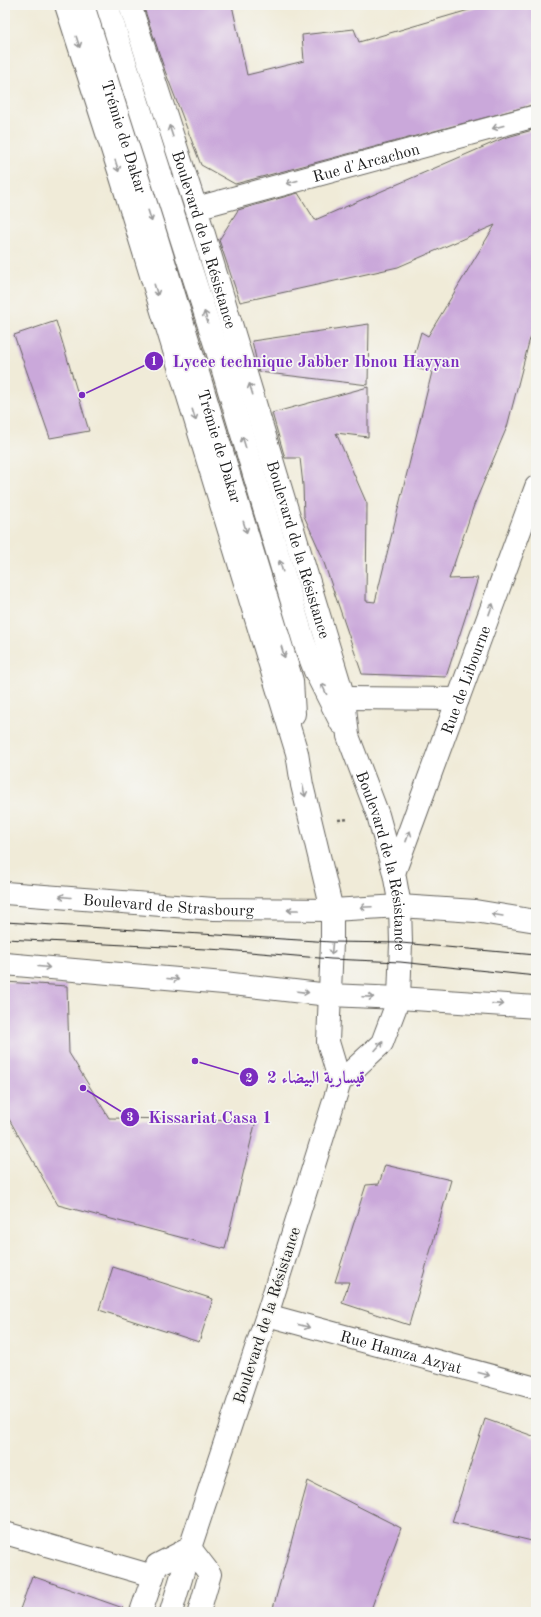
<svg xmlns="http://www.w3.org/2000/svg" width="541" height="1617" viewBox="0 0 541 1617" font-family="'Old Standard TT',Amiri,serif">
	<rect width="100%" height="100%" fill="#f6f6f2"/>
	<filter id="ink" filterUnits="userSpaceOnUse"><feTurbulence type="fractalNoise" baseFrequency=".025" numOctaves="2"/><feDisplacementMap in="SourceGraphic" scale="8" xChannelSelector="R" yChannelSelector="G"/><feConvolveMatrix kernelMatrix="1 2 1 2 8 2 1 2 1" color-interpolation-filters="sRGB"/></filter>
	<filter id="wash" filterUnits="userSpaceOnUse"><feTurbulence type="fractalNoise" baseFrequency=".012" numOctaves="4" result="noise"/><feDisplacementMap in="SourceGraphic" scale="16" xChannelSelector="R" yChannelSelector="G"/><feGaussianBlur stdDeviation="0.9" result="paint"/><feColorMatrix in="noise" values="0 0 0 0 0 0 0 0 0 0 0 0 0 0 0 0 0 1.4 0 .05"/><feComposite in="paint" operator="in"/></filter>
	<g filter="url(#wash)">
		<rect width="100%" height="100%" fill="#f0ebd8"/>
		<g id="blocks">
			<path fill="#caa8da" d="M 143,5 L 232,5 L 247,75 L 304,61 L 302,35 L 354,29 L 359,42 L 486,5 L 536,5 L 536,104 L 235,184 L 201,165 L 165,71 Z
				M 536,129 L 536,323 L 529,342 L 507,427 L 474,505 L 449,579 L 478,578 L 446,677 L 362,674 L 321,554 L 304,516 L 303,485 L 300,458 L 285,458 L 272,413 L 368,387 L 368,437 L 336,433 L 367,504 L 366,601 L 375,602 L 432,372 L 411,367 L 421,332 L 428,336 L 495,225 L 398,267 L 240,302 L 219,240 L 238,210 L 298,193 L 315,220 L 504,138 Z
				M 56,321 L 89,431 L 50,438 L 14,335 Z
				M 369,324 L 368,385 L 259,372 L 252,341 Z
				M 5,982 L 67,986 L 69,1053 L 109,1118 L 256,1120 L 225,1249 L 58,1205 L 5,1112 Z
				M 385,1165 L 451,1180 L 409,1325 L 342,1303 L 349,1282 L 335,1282 L 366,1185 L 379,1184 Z
				M 113,1267 L 213,1299 L 199,1342 L 99,1310 Z
				M 485,1419 L 536,1437 L 536,1542 L 452,1522 Z
				M 308,1481 L 401,1528 L 370,1612 L 272,1612 Z
				M 32,1576 L 123,1608 L 122,1612 L 19,1612 Z"/>
		</g>
	</g>
	<g filter="url(#ink)">
		<use href="#blocks" fill-opacity="0" stroke="#66645e" stroke-width="1"/>
		<g fill="none" stroke-linecap="round" stroke-linejoin="round">
			<g stroke="#66645e" stroke-width="24">
				<g id="street">
					<path id="s1" d="M 196,208 L 536,116"/>
					<path d="M 344,698 L 458,699"/>
					<path id="s2" d="M 267,1315 L 536,1388"/>
					<path d="M 5,1533 L 153,1576"/>
				</g>
			</g>
			<g stroke="#66645e" stroke-width="24">
				<g id="secondary">
					<path id="s3" d="M 394,873 L 536,487"/>
					<path id="s4" d="M 5,893 L 214,909 L 332,910"/>
					<path d="M 5,964 L 224,983 L 329,995"/>
				</g>
			</g>
			<g stroke="#66645e" stroke-width="24">
				<g id="primary">
					<path d="M 66,5 L 121,177 L 297,753 L 302,785 L 332,910 L 332,942 L 328,1042 L 340,1082"/>
					<path id="s5" d="M 83,5 L 155,232 L 292,681 L 294,714"/>
					<path d="M 107,5 L 218,354 L 304,642 L 315,671 L 341,723"/>
					<path id="s6" d="M 130,5 L 196,208 L 344,698 L 348,736 L 378,815 L 394,873 L 400,906 L 401,943 L 399,998 L 382,1043 L 340,1082 L 267,1315 L 190,1548 L 171,1612"/>
					<path d="M 332,910 L 400,906 L 475,911 L 536,921"/>
					<path d="M 329,995 L 399,998 L 536,1007"/>
					<path d="M 190,1548 L 210,1574 L 199,1612"/>
					<path d="M 141,1612 L 157,1565 L 190,1548"/>
				</g>
			</g>
			<path stroke="#66645e" stroke-width="2.5" stroke-dasharray="3 3" stroke-linecap="butt" d="M 338,820 L 349,819"/>
			<use href="#street" stroke="#fff" stroke-width="22"/>
			<use href="#secondary" stroke="#fff" stroke-width="22"/>
			<use href="#primary" stroke="#fff" stroke-width="22"/>
			<path stroke="#1c1c1c" stroke-width="1" d="M 5,922 L 332,942 L 401,943 L 536,955
				M 5,939 L 226,950 L 331,959 L 400,962 L 536,976"/>
		</g>
		<defs><path id="oneway-shaft" d="M-6 0H5M1.5-3L5.5 0L1.5 3" fill="none" stroke-width="1.6" stroke-linecap="round" stroke-linejoin="round"/></defs>
		<g stroke="#999">
			<use href="#oneway-shaft" transform="translate(78 42) rotate(72)"/>
			<use href="#oneway-shaft" transform="translate(498 127) rotate(165)"/>
			<use href="#oneway-shaft" transform="translate(171 131) rotate(-108)"/>
			<use href="#oneway-shaft" transform="translate(117 166) rotate(72)"/>
			<use href="#oneway-shaft" transform="translate(292 182) rotate(165)"/>
			<use href="#oneway-shaft" transform="translate(150 216) rotate(72)"/>
			<use href="#oneway-shaft" transform="translate(156 290) rotate(73)"/>
			<use href="#oneway-shaft" transform="translate(206 317) rotate(-108)"/>
			<use href="#oneway-shaft" transform="translate(251 389) rotate(-107)"/>
			<use href="#oneway-shaft" transform="translate(194 415) rotate(73)"/>
			<use href="#oneway-shaft" transform="translate(244 442) rotate(-107)"/>
			<use href="#oneway-shaft" transform="translate(245 527) rotate(73)"/>
			<use href="#oneway-shaft" transform="translate(281 566) rotate(-107)"/>
			<use href="#oneway-shaft" transform="translate(491 609) rotate(-70)"/>
			<use href="#oneway-shaft" transform="translate(283 652) rotate(73)"/>
			<use href="#oneway-shaft" transform="translate(324 689) rotate(-116)"/>
			<use href="#oneway-shaft" transform="translate(304 791) rotate(76)"/>
			<use href="#oneway-shaft" transform="translate(408 836) rotate(-70)"/>
			<use href="#oneway-shaft" transform="translate(65 897) rotate(-175)"/>
			<use href="#oneway-shaft" transform="translate(366 907) rotate(177)"/>
			<use href="#oneway-shaft" transform="translate(293 910) rotate(-180)"/>
			<use href="#oneway-shaft" transform="translate(497 915) rotate(-171)"/>
			<use href="#oneway-shaft" transform="translate(332 949) rotate(95)"/>
			<use href="#oneway-shaft" transform="translate(44 967) rotate(5)"/>
			<use href="#oneway-shaft" transform="translate(173 979) rotate(5)"/>
			<use href="#oneway-shaft" transform="translate(303 992) rotate(7)"/>
			<use href="#oneway-shaft" transform="translate(368 997) rotate(2)"/>
			<use href="#oneway-shaft" transform="translate(498 1004) rotate(4)"/>
			<use href="#oneway-shaft" transform="translate(379 1046) rotate(-48)"/>
			<use href="#oneway-shaft" transform="translate(304 1326) rotate(15)"/>
			<use href="#oneway-shaft" transform="translate(484 1374) rotate(15)"/>
		</g>
	</g>
	<g text-anchor="middle" stroke-width="3.5" stroke-linejoin="round" paint-order="stroke">
		<g font-size="16" fill="#1c1c1c" stroke="#f6f6f2">
			<text dy="6" stroke="none"><textPath href="#s5" startOffset="138">Trémie de Dakar</textPath></text>
			<text dy="6" stroke="none"><textPath href="#s1" startOffset="176">Rue d'Arcachon</textPath></text>
			<text dy="6" stroke="none"><textPath href="#s6" startOffset="246">Boulevard de la Résistance</textPath></text>
			<text dy="6" stroke="none"><textPath href="#s5" startOffset="462">Trémie de Dakar</textPath></text>
			<text dy="6" stroke="none"><textPath href="#s6" startOffset="570">Boulevard de la Résistance</textPath></text>
			<text dy="6" stroke="none"><textPath href="#s3" startOffset="206">Rue de Libourne</textPath></text>
			<text dy="6" stroke="none"><textPath href="#s6" startOffset="894">Boulevard de la Résistance</textPath></text>
			<text dy="6" stroke="none"><textPath href="#s4" startOffset="164">Boulevard de Strasbourg</textPath></text>
			<text transform="translate(266 1315) rotate(-72)" y="6">Boulevard de la Résistance</text>
			<text dy="6" stroke="none"><textPath href="#s2" startOffset="139">Rue Hamza Azyat</textPath></text>
		</g>
	</g>
	<path fill="none" stroke="#7b2cbf" stroke-width="1.5" d="M82 395L154 361M195 1061L249 1077M83 1088L130 1117"/>
	<g fill="#7b2cbf" stroke="#f6f6f2" stroke-width="1.5">
		<circle cx="82" cy="395" r="4"/>
		<circle cx="195" cy="1061" r="4"/>
		<circle cx="83" cy="1088" r="4"/>
		<circle cx="154" cy="361" r="10"/>
		<circle cx="249" cy="1077" r="10"/>
		<circle cx="130" cy="1117" r="10"/>
	</g>
	<g font-size="12" text-anchor="middle" font-weight="bold" fill="#fff">
		<text x="154" y="365">1</text>
		<text x="249" y="1082">2</text>
		<text x="130" y="1121">3</text>
	</g>
	<g font-size="17" text-anchor="middle" font-weight="bold" fill="#7b2cbf" stroke="#f6f6f2" stroke-width="3.5" stroke-linejoin="round" paint-order="stroke">
		<text x="316" y="367">Lycee technique Jabber Ibnou Hayyan</text>
		<text x="316" y="1083">قيسارية البيضاء 2</text>
		<text x="210" y="1123">Kissariat Casa 1</text>
	</g>
	<rect width="541" height="1617" fill="none" stroke="#f6f6f2" stroke-width="20"/>
</svg>
